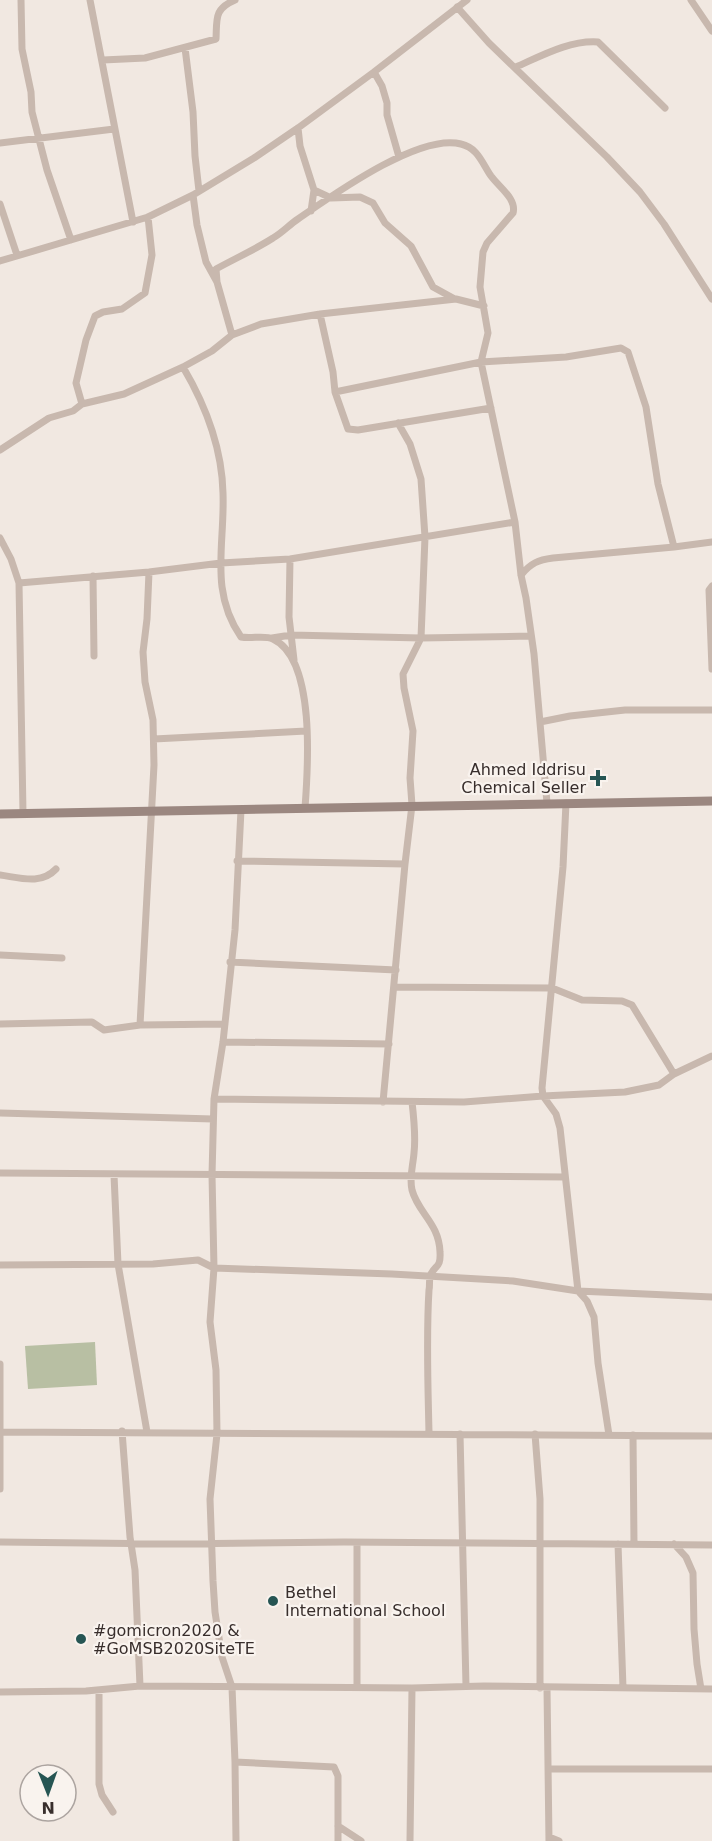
<svg xmlns="http://www.w3.org/2000/svg" width="712" height="1841" viewBox="0 0 712 1841" font-family="'DejaVu Sans',sans-serif">
	<rect width="100%" height="100%" fill="#f1e8e1"/>
	<path fill="#b8bfa3" d="M 95,1342 L 97,1385 L 28,1389 L 25,1346 Z"/>
	<g fill="none" stroke-linecap="round" stroke-linejoin="round">
		<path stroke="#c8b8ae" stroke-width="7" d="M 21,0 L 22,49 L 31,92 L 32,112 L 47,170 L 71,240
			M 90,0 L 133,222
			M 691,0 L 712,31
			M 457,7 L 489,43 L 607,157 L 640,192 L 664,224 L 712,299
			M 185,48 L 193,112 L 195,156 L 199,191
			M 103,60 L 145,58 L 216,39 C 217,18 214,9 235,0
			M 516,67 C 541,56 570,40 598,42 L 665,108
			M 374,72 L 382,86 L 387,103 L 387,115 L 399,157
			M 298,128 L 300,146 L 314,190 L 311,211
			M 0,143 L 114,129
			M 314,190 L 331,198 L 360,197 L 373,203 L 385,223 L 411,246 L 433,287 L 453,298
			M 193,195 L 197,225 L 206,262 L 217,282 L 232,335
			M 0,204 L 17,255
			M 0,261 L 148,217 L 193,195 L 254,158 L 298,128 L 374,72 L 467,0
			M 217,282 L 216,269 C 234,259 256,249 273,238 C 282,233 289,225 298,219 C 333,195 419,133 461,144 C 478,148 482,163 491,176 C 499,187 517,199 513,213 L 487,243 L 483,252 L 480,287 L 488,333 L 481,362 L 515,522 L 521,575 L 526,598 L 534,654 L 547,803
			M 320,314 L 333,372 L 335,392 L 348,429 L 358,430 L 491,408
			M 183,367 C 206,406 222,448 223,493 C 225,545 209,591 241,637 C 251,639 265,635 273,639 C 316,659 308,768 305,808
			M 335,392 L 481,362 L 566,357 L 621,348 L 628,352 L 646,407 L 658,484 L 674,547
			M 82,404 L 76,383 L 86,340 L 95,316 L 103,312 L 122,309 L 145,293 L 152,255 L 148,217
			M 0,450 L 49,418 L 73,411 L 82,404 L 124,394 L 183,367 L 212,351 L 232,335 L 261,324 L 320,314 L 456,299 L 484,306
			M 0,538 L 11,559 L 19,583 L 23,813
			M 290,559 L 289,617 L 294,660
			M 521,575 C 531,563 538,560 553,558 L 674,547 L 712,542
			M 93,576 L 94,656
			M 19,583 L 149,572 L 221,563 L 290,559 L 515,522
			M 712,586 L 709,590 L 712,669
			M 272,638 L 291,635 L 421,638 L 531,636
			M 540,722 L 570,716 L 625,710 L 712,710
			M 154,739 L 306,731
			M 566,803 L 563,867 L 542,1088 L 543,1096 L 556,1114 L 560,1128 L 578,1291 L 587,1301 L 594,1317 L 598,1363 L 609,1435
			M 237,861 L 405,864
			M 0,875 C 21,878 41,885 56,869
			M 0,955 L 62,958
			M 230,962 L 396,970
			M 394,987 L 552,988 L 582,1000 L 622,1001 L 632,1005 L 674,1074
			M 0,1024 L 92,1022 L 104,1030 L 140,1025 L 225,1024
			M 140,1025 L 154,765 L 153,720 L 145,682 L 143,652 L 147,619 L 149,572
			M 223,1042 L 389,1044
			M 214,1099 L 464,1102 L 543,1096 L 625,1092 L 659,1085 L 674,1074 L 712,1056
			M 383,1102 L 405,864 L 412,805 L 410,778 L 413,731 L 404,688 L 403,674 L 421,638 L 425,537 L 421,479 L 410,444 L 398,423
			M 412,1102 C 414,1119 416,1136 414,1153 C 413,1166 409,1177 412,1190 C 418,1213 439,1223 440,1252 C 441,1269 435,1264 430,1276 C 429,1280 430,1286 429,1290 C 426,1337 428,1385 429,1433
			M 0,1113 L 213,1119
			M 0,1173 L 565,1177
			M 114,1175 L 118,1264 L 147,1432
			M 0,1265 L 153,1264 L 198,1260 L 214,1268 L 392,1274 L 513,1281 L 578,1291 L 712,1297
			M 0,1364 L 0,1489
			M 122,1431 L 130,1537 L 135,1570 L 140,1686
			M 1,1432 L 712,1436
			M 460,1434 L 466,1686
			M 535,1434 L 540,1499 L 540,1688
			M 633,1435 L 634,1544
			M 0,1542 L 174,1544 L 344,1542 L 712,1545
			M 357,1543 L 357,1686
			M 618,1544 L 623,1688
			M 674,1544 L 686,1557 L 693,1573 L 694,1629 L 697,1664 L 701,1689
			M 547,1688 L 549,1841
			M 99,1691 L 99,1784 L 102,1795 L 113,1812
			M 0,1692 L 86,1691 L 140,1686 L 412,1688 L 484,1686 L 712,1689
			M 235,1762 L 334,1767 L 338,1776 L 338,1841
			M 549,1769 L 712,1769
			M 338,1826 L 361,1841
			M 549,1837 L 559,1841
			M 236,1841 L 235,1762 L 232,1687 L 222,1657 L 215,1612 L 213,1581 L 210,1499 L 217,1434 L 216,1370 L 210,1322 L 214,1268 L 212,1175 L 214,1099 L 223,1042 L 235,930 L 241,810
			M 410,1841 L 412,1688"/>
		<path stroke="#9b8780" stroke-width="9" d="M 0,814 L 712,801"/>
	</g>
	<g fill="#265553" stroke="#f9f3ee" stroke-width="2">
		<path d="M595 769h6v6h6v6h-6v6h-6v-6h-6v-6h6z"/>
		<circle cx="273" cy="1601" r="6"/>
		<circle cx="81" cy="1639" r="6"/>
	</g>
	<g text-anchor="middle" stroke-width="4.5" stroke-linejoin="round" paint-order="stroke">
		<g font-size="16" fill="#382e2c" stroke="#f9f3ee" text-anchor="start">
			<text x="586" y="775" text-anchor="end">Ahmed Iddrisu<tspan x="586" dy="18">Chemical Seller</tspan></text>
			<text x="285" y="1598">Bethel<tspan x="285" dy="18">International School</tspan></text>
			<text x="93" y="1636">#gomicron2020 &amp;<tspan x="93" dy="18">#GoMSB2020SiteTE</tspan></text>
		</g>
	</g>
	<g transform="translate(48 1793) rotate(179)"><circle r="28" fill="#f9f3ee" stroke="#aca4a0" stroke-width="1.5"/>
	<path d="M0-4.5L10 22L0 15L-10 22Z" fill="#265553"/>
	<text y="-9" font-size="16" font-weight="bold" text-anchor="middle" fill="#382e2c">N</text>
	</g>
</svg>
